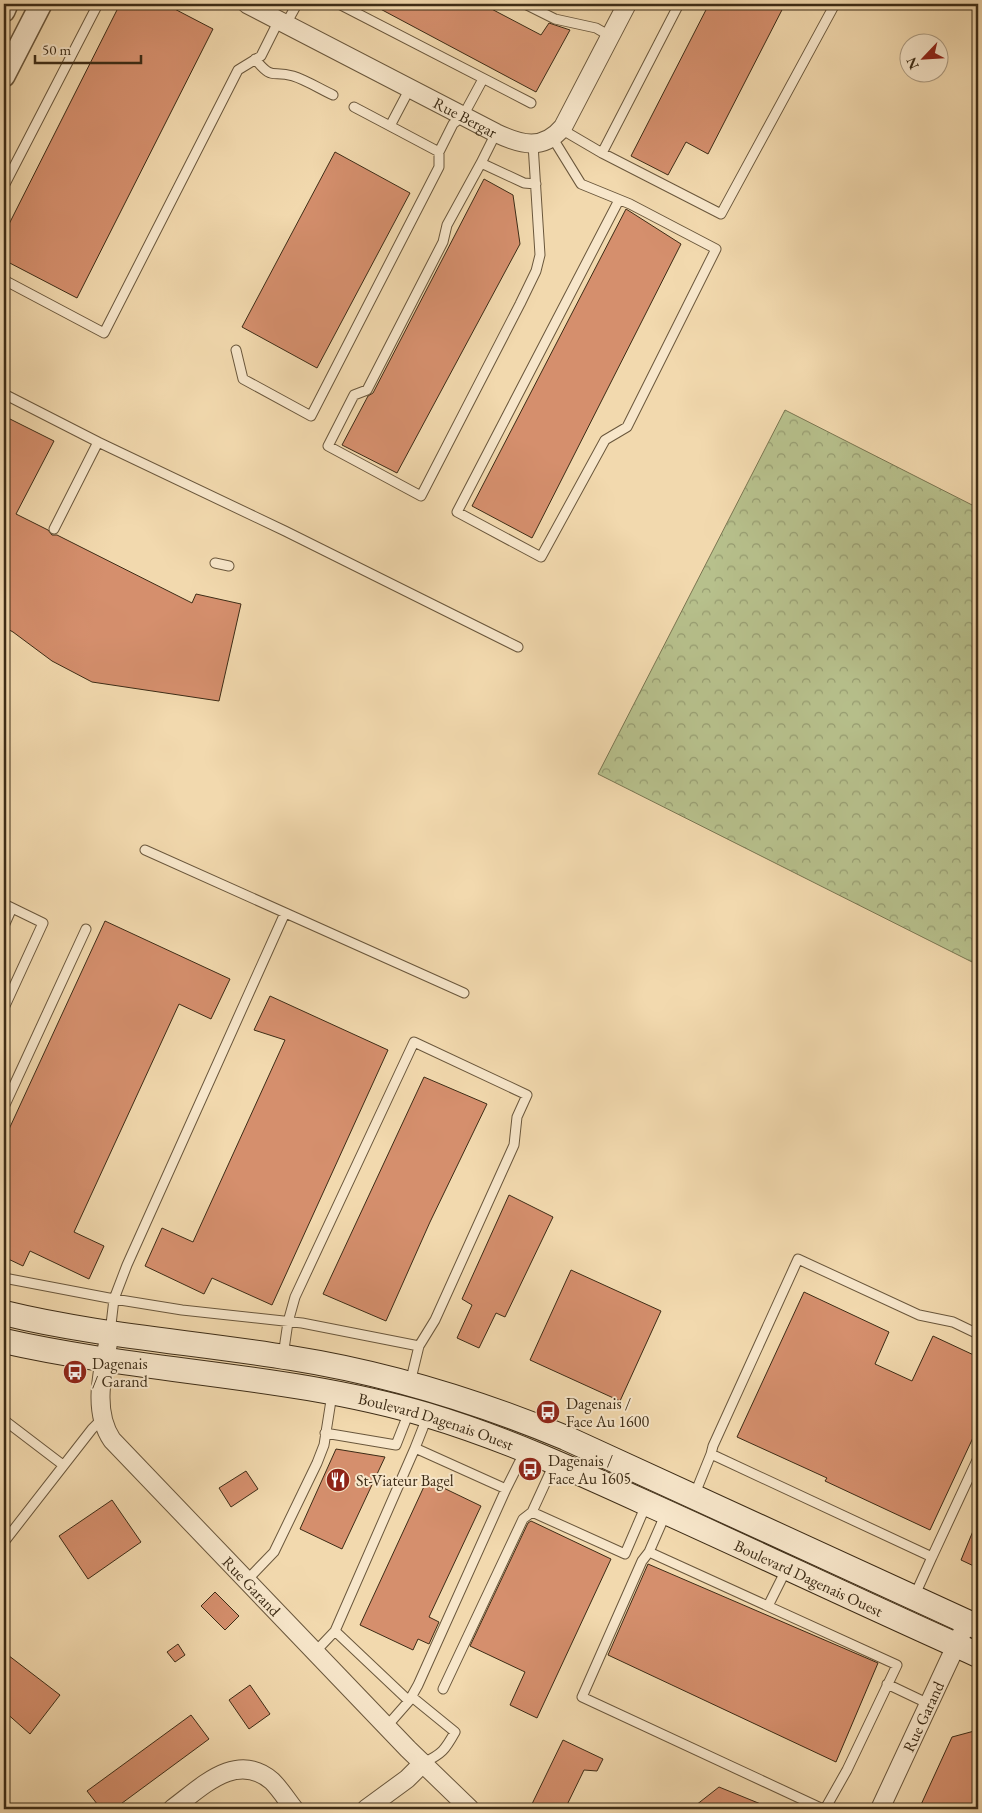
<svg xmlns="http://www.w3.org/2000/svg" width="982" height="1813" viewBox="0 0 982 1813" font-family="'EB Garamond',serif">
	<defs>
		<pattern id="forest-crowns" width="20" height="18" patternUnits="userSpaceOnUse" patternTransform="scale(1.25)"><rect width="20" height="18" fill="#b7c08c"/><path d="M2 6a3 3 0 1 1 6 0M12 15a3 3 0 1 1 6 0" fill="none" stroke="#969c71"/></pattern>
	</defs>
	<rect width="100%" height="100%" fill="#f2d9ae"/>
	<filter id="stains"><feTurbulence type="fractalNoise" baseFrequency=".004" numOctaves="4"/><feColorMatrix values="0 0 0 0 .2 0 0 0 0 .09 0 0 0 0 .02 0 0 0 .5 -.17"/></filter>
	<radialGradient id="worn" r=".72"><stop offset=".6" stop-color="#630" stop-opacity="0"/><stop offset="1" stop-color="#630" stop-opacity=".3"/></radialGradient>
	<path fill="url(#forest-crowns)" stroke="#7a7651" d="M 785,410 L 978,508 L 978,965 L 598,774 Z"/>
	<path fill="#d58f6d" stroke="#3d2c16" d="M 120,4 L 165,4 L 213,29 L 77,298 L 4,260 L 4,234 Z
		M 371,4 L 482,4 L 541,35 L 549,23 L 570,30 L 536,92 Z
		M 709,4 L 785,4 L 708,154 L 686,142 L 668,175 L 631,156 Z
		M 335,152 L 410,193 L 317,368 L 242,327 Z
		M 484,179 L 513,195 L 520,244 L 397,473 L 342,445 L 368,396 L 373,393 Z
		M 626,209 L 681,244 L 532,538 L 472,506 Z
		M 4,416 L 54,441 L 16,514 L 48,530 L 52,535 L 57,535 L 192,603 L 196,594 L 241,604 L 219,701 L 92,682 L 52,661 L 13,632 L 4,627 Z
		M 105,921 L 230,979 L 211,1019 L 179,1004 L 74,1232 L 104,1246 L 89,1279 L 30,1251 L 23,1266 L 4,1257 L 4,1140 Z
		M 270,996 L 388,1050 L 272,1305 L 212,1278 L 204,1294 L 145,1266 L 162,1228 L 193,1242 L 285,1040 L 254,1030 Z
		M 424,1077 L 487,1104 L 430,1222 L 386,1321 L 323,1294 Z
		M 509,1195 L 553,1217 L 505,1317 L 496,1313 L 479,1348 L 457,1338 L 472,1305 L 462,1299 Z
		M 571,1270 L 661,1311 L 620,1401 L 530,1360 Z
		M 804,1292 L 889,1332 L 875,1364 L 912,1381 L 933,1336 L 978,1357 L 978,1427 L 930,1530 L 825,1481 L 827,1478 L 737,1437 Z
		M 336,1449 L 385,1457 L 342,1549 L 300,1529 Z
		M 246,1471 L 258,1489 L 231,1507 L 219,1488 Z
		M 427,1480 L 481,1506 L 429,1617 L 439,1622 L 429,1644 L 418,1639 L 413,1650 L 360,1625 Z
		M 112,1500 L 141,1542 L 88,1579 L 59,1536 Z
		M 978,1519 L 978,1568 L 961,1560 Z
		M 531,1521 L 611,1559 L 537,1718 L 510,1705 L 525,1672 L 470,1646 L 528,1523 Z
		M 648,1564 L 878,1663 L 836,1762 L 608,1655 Z
		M 215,1592 L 239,1616 L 225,1630 L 201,1606 Z
		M 178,1644 L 185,1655 L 175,1662 L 167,1652 Z
		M 4,1652 L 60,1695 L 30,1734 L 4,1711 Z
		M 250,1685 L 270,1714 L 249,1729 L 229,1700 Z
		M 191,1715 L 209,1739 L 114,1809 L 101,1809 L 87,1791 Z
		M 978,1730 L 978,1809 L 919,1809 L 952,1737 Z
		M 563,1740 L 603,1759 L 597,1771 L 584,1770 L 565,1809 L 542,1809 L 532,1804 Z
		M 719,1787 L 773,1809 L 691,1809 Z"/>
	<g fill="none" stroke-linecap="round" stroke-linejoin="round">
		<g stroke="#6a573c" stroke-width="11">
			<path id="service" d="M 339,4 L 531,103
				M 525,4 L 555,19 L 596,28 L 610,36
				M 286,24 L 297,4
				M 255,59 C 273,81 271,70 293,76 C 306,80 320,89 333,95
				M 410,88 L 390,126 L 439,152 L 453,124 L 463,116 L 483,79
				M 354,107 L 390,126
				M 561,129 L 602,153 L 679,4
				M 496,133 L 481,163 L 524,183 L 536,184
				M 552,137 L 581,184 L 630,204 L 716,249 L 627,427 L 605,440 L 541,557 L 457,512 L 619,200
				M 602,153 L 721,214 L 835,4
				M 481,163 L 447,225 L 443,242 L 367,390 L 354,395 L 328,446 L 421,496 L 520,304 L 536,271 L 540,255 L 533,144
				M 4,186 L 98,4
				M 4,280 L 104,333 L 238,70 L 261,56 L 279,20
				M 236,350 L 243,379 L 311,416 L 439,167 L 439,152
				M 4,394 L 98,442 L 54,529
				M 98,442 L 285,531 L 518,647
				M 215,563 L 229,566
				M 145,850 L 464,993
				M 4,904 L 43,923 L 4,1008
				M 4,926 L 12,908
				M 4,1107 L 86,929
				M 4,1278 L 114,1299 L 182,1310 L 302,1323 L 419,1346 L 410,1383
				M 110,1333 L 114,1299 L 127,1265 L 285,913
				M 283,1356 L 288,1322 L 295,1297 L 414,1042 L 527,1095 L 517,1117 L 514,1145 L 435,1320 L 419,1346
				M 428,1415 L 415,1448 L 506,1489 L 525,1451
				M 4,1420 L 63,1465
				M 325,1433 L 396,1445 L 409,1412
				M 711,1454 L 713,1446 L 798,1259 L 919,1315 L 953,1322 L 978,1334
				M 554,1464 L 532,1512 L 625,1554 L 646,1505
				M 694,1496 L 711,1454 L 932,1557 L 914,1597
				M 666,1513 L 649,1552 L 897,1665 L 847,1770 L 825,1809
				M 4,1542 L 92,1429 L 97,1424 L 103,1422
				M 649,1552 L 642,1561 L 582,1697 L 823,1809
				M 932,1557 L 978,1458
				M 247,1580 L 274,1552 L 317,1463 L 324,1445 L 332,1394
				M 768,1606 L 787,1568
				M 335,1631 L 415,1448
				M 316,1651 L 335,1631 L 409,1701
				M 887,1684 L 929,1704
				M 443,1689 L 523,1519 L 532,1512
				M 412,1697 L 455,1732 C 445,1750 442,1754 423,1763
				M 387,1726 L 409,1701 L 418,1685 L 506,1489"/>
		</g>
		<g stroke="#6a573c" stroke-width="20">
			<g id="minor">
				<path id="s1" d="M 247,4 L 496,133 C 521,145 543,151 563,127 L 627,4"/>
				<path id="s2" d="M 110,1333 C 104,1367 91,1409 112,1440 L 408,1749 L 470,1809"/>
				<path d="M 172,1809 C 201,1788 236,1750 272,1781 C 280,1789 287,1800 294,1809"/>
				<path d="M 366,1809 L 407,1779 L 423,1763"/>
				<path id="s3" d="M 880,1809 L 967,1622"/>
			</g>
		</g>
		<g stroke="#6a573c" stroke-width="24">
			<path id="tertiary" d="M 4,11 L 7,4
				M 4,76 L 41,4"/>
		</g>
		<g stroke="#3d2c16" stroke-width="26">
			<g id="secondary">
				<path d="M 4,1313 C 98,1336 195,1342 291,1358 C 386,1373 477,1401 566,1438 L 978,1627"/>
				<path id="s4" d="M 4,1341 C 144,1373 289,1374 427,1415 C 504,1438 576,1471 648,1504 C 759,1554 868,1606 978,1655"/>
			</g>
		</g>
		<use href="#service" stroke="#f7e6ca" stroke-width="9"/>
		<use href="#minor" stroke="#f7e6ca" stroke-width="18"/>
		<use href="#tertiary" stroke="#f7e6ca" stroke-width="21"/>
		<use href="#secondary" stroke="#f7e6ca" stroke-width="24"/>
	</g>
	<defs>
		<g id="bus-disc" transform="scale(1.25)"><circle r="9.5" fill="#8f2418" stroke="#f7e6ca"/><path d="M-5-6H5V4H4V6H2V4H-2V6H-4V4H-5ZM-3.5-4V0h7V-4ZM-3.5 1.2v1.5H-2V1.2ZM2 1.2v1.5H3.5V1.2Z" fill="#fff"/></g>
		<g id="restaurant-disc" transform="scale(1.25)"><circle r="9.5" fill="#8f2418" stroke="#f7e6ca"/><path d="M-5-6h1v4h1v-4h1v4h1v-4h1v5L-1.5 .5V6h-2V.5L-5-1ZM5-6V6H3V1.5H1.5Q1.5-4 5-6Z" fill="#fff"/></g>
	</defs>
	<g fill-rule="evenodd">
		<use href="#bus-disc" x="75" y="1372"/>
		<use href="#bus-disc" x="548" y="1412"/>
		<use href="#bus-disc" x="530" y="1469"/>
		<use href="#restaurant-disc" x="338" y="1480"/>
	</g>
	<g text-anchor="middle" stroke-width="4" stroke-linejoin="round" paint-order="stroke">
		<g font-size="16" fill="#3d2c16" stroke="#f7e6ca">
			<text dy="6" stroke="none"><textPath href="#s1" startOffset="246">Rue Bergar</textPath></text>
			<text dy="6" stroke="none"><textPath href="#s4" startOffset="440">Boulevard Dagenais Ouest</textPath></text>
			<text dy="6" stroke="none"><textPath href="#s4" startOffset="845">Boulevard Dagenais Ouest</textPath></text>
			<text dy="6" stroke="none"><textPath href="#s2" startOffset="312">Rue Garand</textPath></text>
			<text dy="6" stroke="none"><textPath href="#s3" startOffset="102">Rue Garand</textPath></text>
		</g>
		<g font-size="16" fill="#3d2c16" stroke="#f7e6ca" text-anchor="start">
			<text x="92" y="1369">Dagenais<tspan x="92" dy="18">/ Garand</tspan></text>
			<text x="566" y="1409">Dagenais /<tspan x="566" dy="18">Face Au 1600</tspan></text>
			<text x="548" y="1466">Dagenais /<tspan x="548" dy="18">Face Au 1605</tspan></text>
			<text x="356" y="1486">St-Viateur Bagel</text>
		</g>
	</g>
	<rect width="982" height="1813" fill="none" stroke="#f2d9ae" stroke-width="20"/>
	<rect x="5" y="5" width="972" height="1803" fill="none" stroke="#3d2c16" stroke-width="2.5"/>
	<rect x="10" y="10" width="962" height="1793" fill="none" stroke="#3d2c16"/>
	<g transform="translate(924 58) rotate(245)"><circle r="24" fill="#f7e6ca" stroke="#ad9c82"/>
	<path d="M0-4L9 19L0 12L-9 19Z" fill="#8f2418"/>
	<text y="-8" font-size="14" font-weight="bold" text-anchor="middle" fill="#3d2c16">N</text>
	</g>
	<path d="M35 55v8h106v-8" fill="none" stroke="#3d2c16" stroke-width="2.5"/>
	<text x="42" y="55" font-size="15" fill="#3d2c16" stroke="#f7e6ca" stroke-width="4" paint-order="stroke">50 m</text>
	<rect width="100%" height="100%" filter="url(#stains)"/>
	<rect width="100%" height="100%" fill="url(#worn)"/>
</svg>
